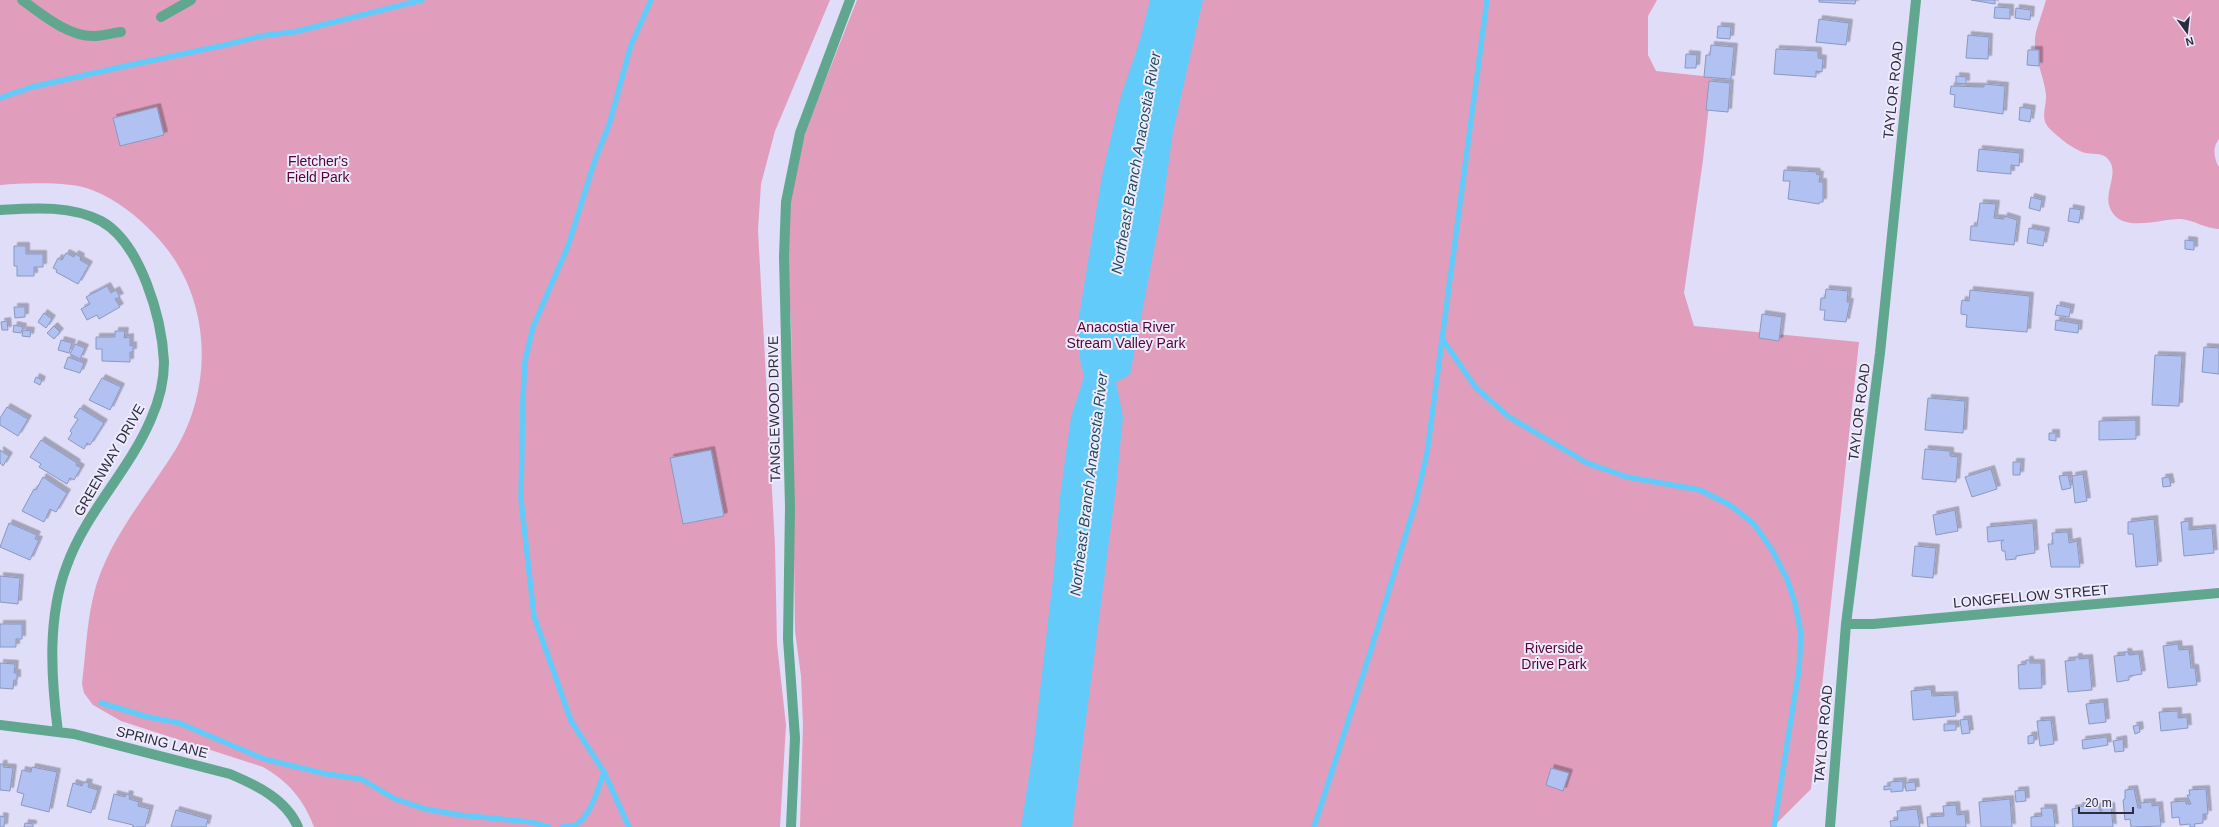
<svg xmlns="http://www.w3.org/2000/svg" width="2219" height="827" viewBox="0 0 2219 827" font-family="Helvetica,sans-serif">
	<defs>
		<filter id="shadow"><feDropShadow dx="3.5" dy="-3.5" stdDeviation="0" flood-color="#0004"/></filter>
	</defs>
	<rect width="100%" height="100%" fill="#dfddf8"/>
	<path fill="#e09ebc" d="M 0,0 L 830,0 L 775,131 L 761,184 L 758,230 L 775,546 L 777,644 L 786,725 L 780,827 L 314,827 C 304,800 288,781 263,767 L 121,721 L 93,705 L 84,693 L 82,684 C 87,645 87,603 103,567 C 121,524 152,488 176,449 C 216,381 210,291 154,234 C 137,216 116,199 92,190 C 71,181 24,183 0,185 Z
		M 857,0 L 1657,0 L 1648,16 L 1648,55 L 1656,71 L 1712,77 L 1703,160 L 1684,293 L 1694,326 L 1859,342 L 1811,789 L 1773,827 L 800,827 L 803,725 L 801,676 L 795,631 L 791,321 L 785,244 L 793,182 L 806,129 Z
		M 2046,0 L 2219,0 L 2219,139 C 2212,147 2214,159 2219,167 L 2219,229 C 2206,229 2194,220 2181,219 C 2162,218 2125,233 2112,212 C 2100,194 2123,172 2106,157 C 2101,153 2091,154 2085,153 C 2073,149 2059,138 2050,129 C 2039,119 2047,106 2046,95 C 2044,74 2031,53 2036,32 C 2039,21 2043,11 2046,0 Z"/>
	<path fill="#63cbfa" d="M 1150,0 L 1203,0 L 1173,132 L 1163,203 L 1130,375 L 1116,382 L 1123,417 L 1116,488 L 1072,827 L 1021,827 L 1033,751 L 1054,570 L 1060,496 L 1071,417 L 1084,377 L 1080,360 L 1078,323 L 1102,176 L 1120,99 L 1140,40 Z"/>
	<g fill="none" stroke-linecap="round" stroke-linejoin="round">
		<path stroke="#63cbfa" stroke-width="5.5" d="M 0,98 L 32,87 L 112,69 L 225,45 L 261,36 L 294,32 L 422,0
			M 1443,340 L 1476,388 L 1509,417 L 1587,463 L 1627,477 L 1700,490 L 1730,505 L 1754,524 L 1772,550 L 1787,579 L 1795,603 L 1801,634 L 1799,669 L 1774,827
			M 101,703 L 148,717 L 179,723 L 264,759 L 326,774 L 361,779 L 395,799 L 425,809 L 459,815 L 530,822 L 549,827
			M 562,827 C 566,826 572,826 575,825 C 590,818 599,787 604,772
			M 629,827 L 604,772 L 571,721 L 534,616 L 521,499 L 523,397 L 525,361 L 533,327 L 568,246 L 595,160 L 609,125 L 631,45 L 651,0
			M 1314,827 L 1370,653 L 1416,501 L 1427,453 L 1487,0"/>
	</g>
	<path fill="#b1c1f1" stroke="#8a98c0" filter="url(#shadow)" d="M 1819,0 L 1856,0 L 1855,4 L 1819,2 Z
		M 1971,0 L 1995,0 L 1995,4 Z
		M 1995,7 L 2010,8 L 2010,19 L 1994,18 Z
		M 2016,8 L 2031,10 L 2030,20 L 2015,18 Z
		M 1819,19 L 1849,23 L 1846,45 L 1816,42 Z
		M 1718,26 L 1731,27 L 1730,39 L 1717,38 Z
		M 1968,35 L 1989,37 L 1988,59 L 1966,58 Z
		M 1711,45 L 1734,47 L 1731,79 L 1704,77 L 1706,55 L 1710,55 Z
		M 1776,49 L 1818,51 L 1818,58 L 1823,59 L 1822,72 L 1816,71 L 1816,77 L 1774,74 Z
		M 2028,50 L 2039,50 L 2039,66 L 2027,65 Z
		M 1686,54 L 1697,55 L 1696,68 L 1685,68 Z
		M 1956,76 L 1966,77 L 1966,84 L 1956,83 Z
		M 1709,81 L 1730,83 L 1728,112 L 1706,110 Z
		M 1984,84 L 2005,86 L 2003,114 L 1954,107 L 1955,95 L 1950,94 L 1951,86 L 1984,87 Z
		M 157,107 L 164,135 L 120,146 L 113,118 Z
		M 2020,107 L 2032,109 L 2030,122 L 2019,120 Z
		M 1979,149 L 2020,153 L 2019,166 L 2011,165 L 2011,174 L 1977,171 Z
		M 1784,170 L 1817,172 L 1816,174 L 1820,175 L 1819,182 L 1823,182 L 1823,202 L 1820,202 L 1819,204 L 1788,199 L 1790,181 L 1783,181 Z
		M 2031,197 L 2042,200 L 2040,211 L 2029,208 Z
		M 1980,203 L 1996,204 L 1994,218 L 2004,219 L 2004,216 L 2017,220 L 2014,245 L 1970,240 L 1971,226 L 1977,226 Z
		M 2070,208 L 2081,210 L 2079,223 L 2068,221 Z
		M 2029,228 L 2046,231 L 2043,246 L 2027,243 Z
		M 2185,240 L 2194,241 L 2194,250 L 2185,249 Z
		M 14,246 L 26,246 L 26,254 L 43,254 L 43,267 L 34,267 L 34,276 L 17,276 L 17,266 L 14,266 Z
		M 66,253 L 74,257 L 75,254 L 81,257 L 80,260 L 89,265 L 78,284 L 56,272 L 57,270 L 53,268 L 58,258 L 62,260 Z
		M 107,286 L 111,293 L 116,290 L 120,297 L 115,299 L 120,307 L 99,319 L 97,315 L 87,320 L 81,309 L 90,304 L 86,297 Z
		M 1826,289 L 1848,291 L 1847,302 L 1850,302 L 1846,322 L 1824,320 L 1825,310 L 1820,310 L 1821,298 L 1825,298 Z
		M 1970,290 L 2030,296 L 2027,332 L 1966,327 L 1967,315 L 1961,314 L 1961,307 L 1962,300 L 1969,301 Z
		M 2057,305 L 2071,308 L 2069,317 L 2055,315 Z
		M 14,307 L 25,307 L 25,317 L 15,318 Z
		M 44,313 L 52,319 L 46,328 L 38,322 Z
		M 1762,314 L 1782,317 L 1779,341 L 1759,338 Z
		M 2056,320 L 2079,324 L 2078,333 L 2055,330 Z
		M 7,321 L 8,330 L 2,330 L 1,322 Z
		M 14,325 L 23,327 L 21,333 L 13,332 Z
		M 54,326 L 60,332 L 54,339 L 47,333 Z
		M 23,330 L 31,331 L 30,337 L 22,336 Z
		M 115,331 L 125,331 L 124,338 L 130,337 L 130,346 L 133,345 L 133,352 L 130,352 L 130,362 L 102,361 L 102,349 L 96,349 L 96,337 L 115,337 Z
		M 61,340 L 72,343 L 69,353 L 58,350 Z
		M 75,344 L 85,348 L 80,359 L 70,354 Z
		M 2204,347 L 2219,348 L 2219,374 L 2202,372 Z
		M 2155,355 L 2182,356 L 2179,406 L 2152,405 Z
		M 68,357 L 84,363 L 80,373 L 64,368 Z
		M 36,377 L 42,380 L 40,385 L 34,382 Z
		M 102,378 L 121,387 L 110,410 L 89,400 Z
		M 1928,398 L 1965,401 L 1963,433 L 1925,430 Z
		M 7,407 L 28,419 L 18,436 L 0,425 L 0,418 Z
		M 80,408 L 104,423 L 90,445 L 87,443 L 84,449 L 68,439 L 72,433 L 70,431 L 78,419 L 74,417 Z
		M 2136,420 L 2136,439 L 2099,440 L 2099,421 Z
		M 2049,433 L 2056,433 L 2056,441 L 2049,440 Z
		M 41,440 L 77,463 L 76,465 L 81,468 L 74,480 L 70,478 L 67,484 L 39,467 L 41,464 L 30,457 Z
		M 1925,449 L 1950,451 L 1950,456 L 1958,457 L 1956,482 L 1922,479 Z
		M 0,450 L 9,456 L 3,466 L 0,463 Z
		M 711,450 L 724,516 L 683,524 L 670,458 Z
		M 2013,462 L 2021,462 L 2020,475 L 2013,475 Z
		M 1991,469 L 1997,489 L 1972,497 L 1965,477 Z
		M 2083,474 L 2087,501 L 2075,503 L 2072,476 Z
		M 2068,475 L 2071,488 L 2062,490 L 2059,476 Z
		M 43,477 L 67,493 L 56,512 L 50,509 L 44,522 L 22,511 L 34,489 L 36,490 Z
		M 2169,477 L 2171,486 L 2163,487 L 2162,478 Z
		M 1955,510 L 1958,531 L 1936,535 L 1933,515 Z
		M 2154,519 L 2158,565 L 2136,567 L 2133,534 L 2128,534 L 2128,522 Z
		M 2189,521 L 2189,530 L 2212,528 L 2214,553 L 2184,556 L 2181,522 Z
		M 9,523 L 37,535 L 35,539 L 39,540 L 30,560 L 0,547 Z
		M 2033,523 L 2035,553 L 2016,556 L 2016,559 L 2006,560 L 2005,551 L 2002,551 L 2001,542 L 2004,540 L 1988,542 L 1987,527 Z
		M 2068,532 L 2069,543 L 2077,541 L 2080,567 L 2051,567 L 2048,544 L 2053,544 L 2052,533 Z
		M 1915,546 L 1936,548 L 1933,578 L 1912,576 Z
		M 0,576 L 20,578 L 18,604 L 0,602 Z
		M 0,624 L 22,624 L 22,639 L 16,639 L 16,647 L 0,647 Z
		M 2178,644 L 2179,650 L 2189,649 L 2191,668 L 2195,668 L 2197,685 L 2168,688 L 2163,646 Z
		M 2124,652 L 2128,652 L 2129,655 L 2139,654 L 2142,674 L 2129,676 L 2129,680 L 2117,682 L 2114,656 L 2125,655 Z
		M 2075,657 L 2079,657 L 2079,659 L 2089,658 L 2092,690 L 2068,692 L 2065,661 L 2075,660 Z
		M 2026,660 L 2030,660 L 2030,663 L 2041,663 L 2042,688 L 2019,689 L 2018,665 L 2026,664 Z
		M 0,663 L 15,664 L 14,673 L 17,673 L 17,680 L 14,680 L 13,689 L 0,688 Z
		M 1931,689 L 1932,696 L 1954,695 L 1956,716 L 1913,720 L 1911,691 Z
		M 2104,702 L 2106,722 L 2089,724 L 2086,704 Z
		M 2178,711 L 2178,718 L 2187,717 L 2188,728 L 2161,731 L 2159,712 Z
		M 1968,719 L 1970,733 L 1962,734 L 1960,720 Z
		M 2051,720 L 2054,744 L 2040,746 L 2037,721 Z
		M 1944,724 L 1956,724 L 1956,730 L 1944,731 Z
		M 2139,725 L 2140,732 L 2135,734 L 2133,726 Z
		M 2034,735 L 2034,743 L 2028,744 L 2028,736 Z
		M 2107,737 L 2108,745 L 2083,749 L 2082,740 Z
		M 2123,739 L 2124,751 L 2115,752 L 2113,741 Z
		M 0,764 L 4,764 L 3,767 L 13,768 L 10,791 L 0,790 Z
		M 32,767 L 57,772 L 49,812 L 21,805 L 24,794 L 17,792 L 22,770 L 31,772 Z
		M 1551,768 L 1569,773 L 1563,791 L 1546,785 Z
		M 1903,781 L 1903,791 L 1891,792 L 1891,789 L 1884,790 L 1884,786 L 1890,786 L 1890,782 Z
		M 84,782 L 89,783 L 88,787 L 98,790 L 91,813 L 67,806 L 73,783 L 82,786 Z
		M 1915,782 L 1916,790 L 1906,791 L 1905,783 Z
		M 2134,789 L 2138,808 L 2141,808 L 2140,803 L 2152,802 L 2152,806 L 2159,805 L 2161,826 L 2131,827 L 2130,819 L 2125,820 L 2123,800 L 2125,799 L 2125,790 Z
		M 2206,789 L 2208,814 L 2203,814 L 2203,823 L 2194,824 L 2195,827 L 2190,827 L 2190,824 L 2180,825 L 2179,817 L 2172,818 L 2171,802 L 2186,801 L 2186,804 L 2191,804 L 2187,795 L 2190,795 L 2189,790 Z
		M 2025,790 L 2026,801 L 2016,802 L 2015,791 Z
		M 114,794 L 125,797 L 126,794 L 130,795 L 129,799 L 139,802 L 138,806 L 150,809 L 145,827 L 133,827 L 133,825 L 108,819 Z
		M 2010,799 L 2012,827 L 1981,827 L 1979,802 Z
		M 1956,805 L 1957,815 L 1965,814 L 1966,827 L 1928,827 L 1927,817 L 1944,816 L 1943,806 Z
		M 2079,806 L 2099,807 L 2100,811 L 2102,811 L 2102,807 L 2111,806 L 2113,827 L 2073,827 L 2072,809 L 2079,808 Z
		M 2041,808 L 2053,808 L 2055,827 L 2031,827 L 2031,817 L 2042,816 Z
		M 1917,809 L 1920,827 L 1891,827 L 1890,821 L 1898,820 L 1897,811 Z
		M 176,810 L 208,819 L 206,827 L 171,827 Z
		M 0,816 L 5,817 L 4,827 L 0,827 Z
		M 25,823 L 33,824 L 33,827 L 24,827 Z"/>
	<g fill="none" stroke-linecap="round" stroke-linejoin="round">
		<path stroke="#61a68e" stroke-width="10" d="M 22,0 C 42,14 67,36 93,36 C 102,36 112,33 121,32
			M 161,17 L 191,0
			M 0,210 C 33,208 71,205 101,221 C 141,243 162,319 164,362 C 164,381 159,401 151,419 C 129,471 86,512 67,565 C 47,617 51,677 58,732
			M 1846,624 L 1873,624 L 2219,593
			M 0,725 L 74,734 L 230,774 C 256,785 286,799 298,827
			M 791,827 L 795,738 L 788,639 L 790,507 L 784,257 L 786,202 L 800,133 L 850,0
			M 1830,827 L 1846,624 L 1880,353 L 1916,0"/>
	</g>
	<g text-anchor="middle" stroke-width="4" stroke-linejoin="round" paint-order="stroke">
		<g font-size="14" fill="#2d2b3c" stroke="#edebfd">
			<text transform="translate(1893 90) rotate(-84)" y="5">TAYLOR ROAD</text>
			<text transform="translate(774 409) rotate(-91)" y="5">TANGLEWOOD DRIVE</text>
			<text transform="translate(1859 412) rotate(-83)" y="5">TAYLOR ROAD</text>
			<text transform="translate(109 460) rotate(-60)" y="5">GREENWAY DRIVE</text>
			<text transform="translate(2031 596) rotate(-5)" y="5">LONGFELLOW STREET</text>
			<text transform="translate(1823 734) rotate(-85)" y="5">TAYLOR ROAD</text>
			<text transform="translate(162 742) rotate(14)" y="5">SPRING LANE</text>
		</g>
		<g font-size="14" fill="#540535" stroke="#edebfd">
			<text x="318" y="166">Fletcher's<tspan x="318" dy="16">Field Park</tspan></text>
			<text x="1126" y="332">Anacostia River<tspan x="1126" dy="16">Stream Valley Park</tspan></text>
			<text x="1554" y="653">Riverside<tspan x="1554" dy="16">Drive Park</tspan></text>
		</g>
		<g font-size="15" font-style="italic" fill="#1e4a5e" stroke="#edebfd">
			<text transform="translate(1136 163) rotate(-80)" y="5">Northeast Branch Anacostia River</text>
			<text transform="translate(1089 484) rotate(-83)" y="5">Northeast Branch Anacostia River</text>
		</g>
	</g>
	<g transform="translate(2187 32) rotate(165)" stroke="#edebfd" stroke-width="3" paint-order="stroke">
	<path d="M0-3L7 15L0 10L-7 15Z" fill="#2d2b3c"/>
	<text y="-6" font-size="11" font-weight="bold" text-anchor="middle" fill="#2d2b3c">N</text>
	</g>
	<path d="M2079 807v6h54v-6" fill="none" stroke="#2d2b3c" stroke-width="2"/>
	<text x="2085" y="807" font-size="12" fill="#2d2b3c" stroke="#edebfd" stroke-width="3" paint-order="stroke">20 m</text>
</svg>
